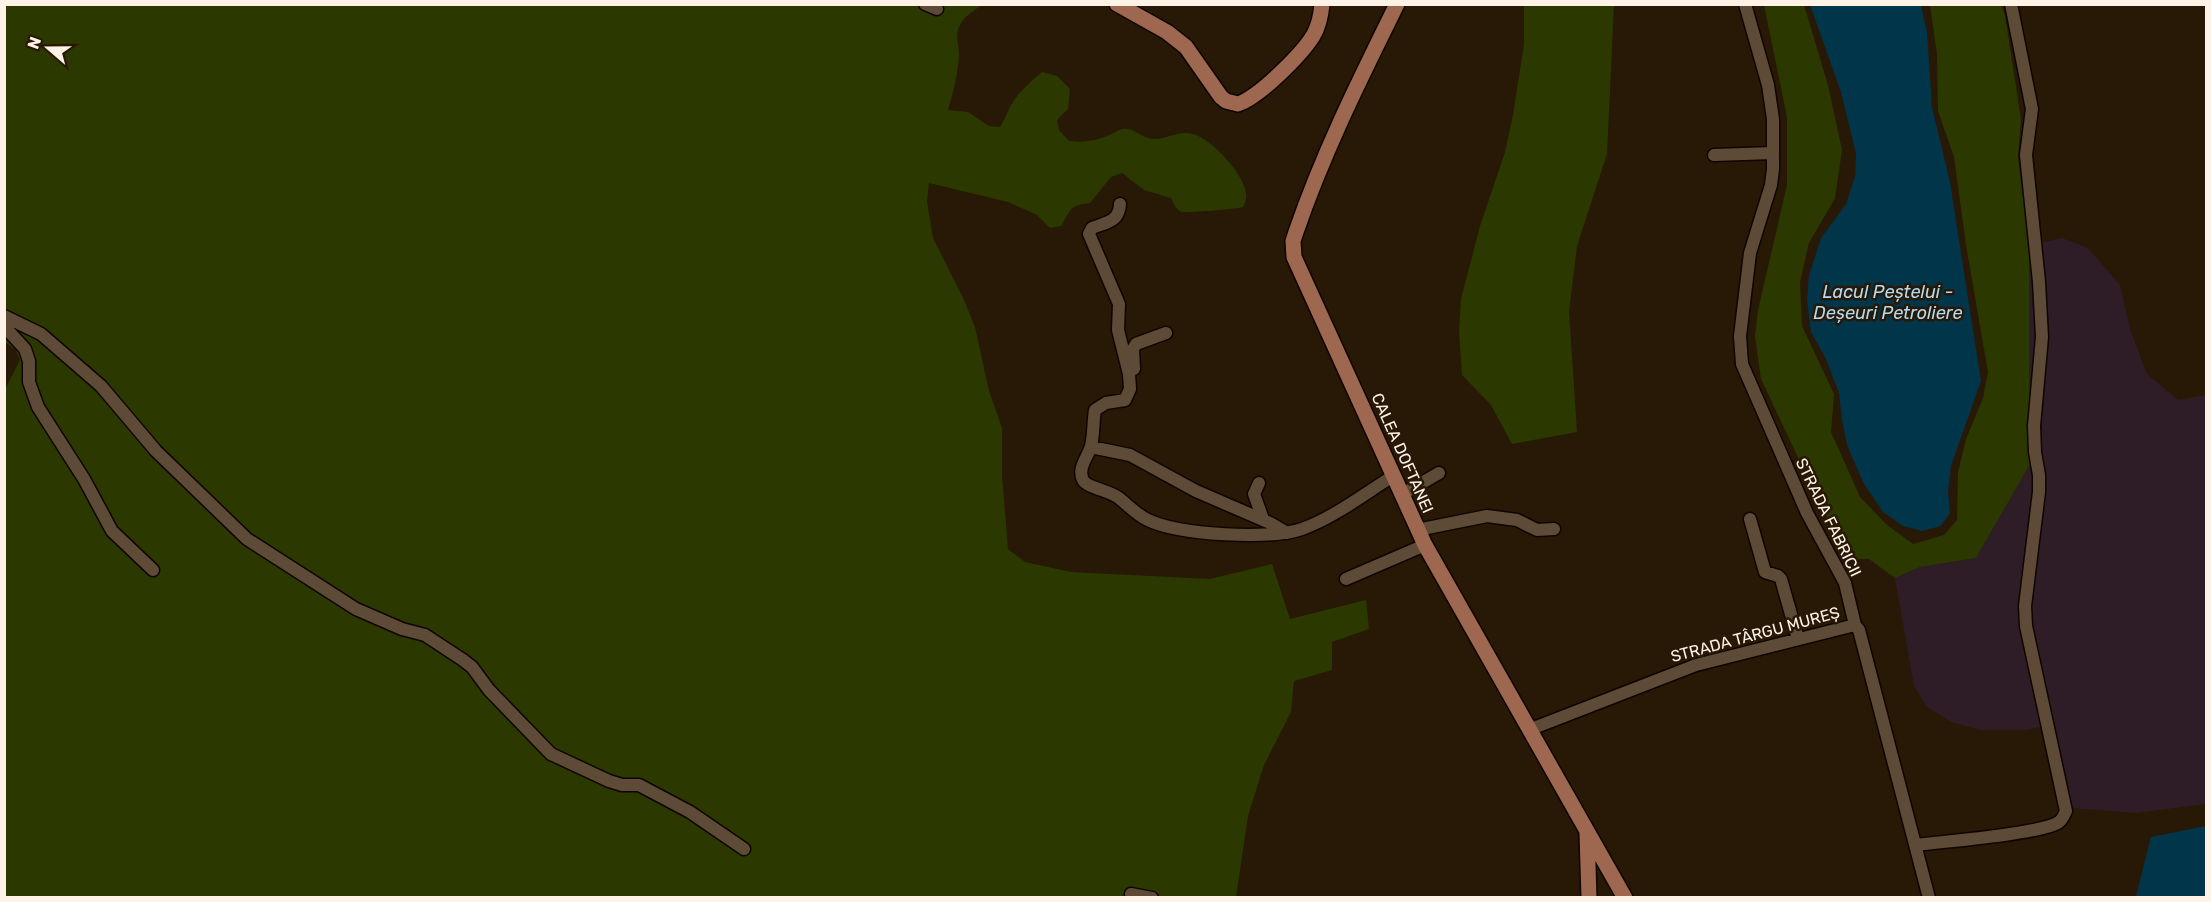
<svg xmlns="http://www.w3.org/2000/svg" width="2211" height="902" viewBox="0 0 2211 902" font-family="Rubik,sans-serif">
	<rect width="100%" height="100%" fill="#281806"/>
	<path fill="#2e1d26" d="M 2062,238 L 2088,248 L 2120,285 L 2130,329 L 2147,374 L 2178,400 L 2206,395 L 2206,804 L 2136,813 L 2072,808 L 2055,724 L 2025,730 L 1980,730 L 1951,722 L 1927,707 L 1914,686 L 1895,578 L 1920,567 L 1976,558 L 2029,466 L 2029,246 Z"/>
	<path fill="#2b3900" d="M 4,5 L 982,5 C 973,11 964,16 959,27 C 955,36 959,45 959,55 C 958,74 953,93 948,110 L 968,112 L 989,126 L 1000,127 C 1005,120 1007,112 1011,105 C 1019,91 1031,82 1042,72 L 1057,76 L 1070,89 L 1068,109 L 1057,120 L 1059,130 L 1069,141 C 1083,143 1096,141 1109,135 C 1113,134 1118,130 1122,129 C 1134,127 1141,138 1152,139 C 1163,140 1176,132 1188,133 C 1208,134 1245,174 1246,194 C 1247,198 1245,203 1243,207 C 1237,209 1187,213 1182,212 C 1175,209 1174,204 1171,198 L 1144,190 L 1122,173 L 1111,177 L 1090,203 C 1069,205 1071,210 1061,226 L 1050,228 L 1037,215 L 1008,202 L 929,183 L 927,202 L 933,238 L 964,300 L 975,327 L 989,391 L 1002,428 L 1002,475 L 1008,549 L 1025,562 L 1071,572 L 1210,579 L 1272,564 L 1290,619 L 1366,600 L 1369,629 L 1332,642 L 1332,670 L 1294,681 L 1291,712 L 1264,765 L 1248,816 L 1236,897 L 5,897 L 4,391 L 20,360 L 15,349 L 4,342 Z
		M 1524,5 L 1614,5 L 1607,154 L 1577,246 L 1569,312 L 1577,432 L 1512,444 L 1491,405 L 1462,375 L 1459,331 L 1461,299 L 1480,226 L 1505,152 L 1513,115 L 1524,44 Z
		M 1764,5 L 1804,5 L 1828,85 L 1842,150 L 1835,198 L 1809,243 L 1800,282 L 1802,326 L 1834,394 L 1831,432 L 1860,497 L 1887,525 L 1913,544 L 1944,535 L 1957,520 L 1958,472 L 1966,439 L 1983,398 L 1988,372 L 1966,245 L 1954,157 L 1938,111 L 1937,54 L 1930,5 L 2001,5 L 2005,15 L 2021,120 L 2018,158 L 2029,246 L 2029,466 L 1976,558 L 1920,567 L 1895,578 L 1869,559 L 1846,559 L 1761,379 L 1755,336 L 1758,310 L 1787,185 L 1787,117 Z"/>
	<path fill="#01354a" d="M 1810,5 L 1921,5 L 1927,32 L 1932,107 L 1950,182 L 1981,381 L 1951,466 L 1948,491 L 1950,513 L 1941,526 L 1922,531 L 1903,526 L 1883,512 L 1864,484 L 1847,445 L 1842,420 L 1839,393 L 1826,359 L 1811,332 L 1807,300 L 1809,275 L 1821,238 L 1846,204 L 1855,176 L 1856,154 L 1841,92 Z
		M 2206,826 L 2206,897 L 2136,897 L 2151,837 Z"/>
	<g fill="none" stroke-linecap="round" stroke-linejoin="round">
		<g stroke="#100400" stroke-width="15">
			<path id="minor" d="M 925,4 L 937,9
				M 1745,4 L 1768,85 L 1773,119 L 1773,169 L 1771,185 L 1750,253 L 1740,336 L 1742,364 L 1807,513 L 1845,583 L 1855,625 L 1859,630 L 1929,898
				M 1714,155 L 1773,153
				M 1120,204 C 1119,222 1107,222 1092,228 L 1089,234 L 1119,304 L 1118,330 L 1129,374 L 1130,389 L 1125,400 L 1106,403 L 1095,410 C 1093,421 1094,434 1091,446 C 1088,457 1077,468 1083,480 C 1086,487 1110,491 1119,498 C 1129,506 1137,515 1148,520 C 1179,535 1270,540 1302,529 C 1335,517 1364,494 1393,476
				M 4,316 L 41,334 L 101,386 L 156,451 L 247,539 L 356,609 L 402,629 L 425,635 L 463,660 L 472,667 L 489,690 L 551,754 L 609,781 L 622,785 L 639,785 L 690,812 L 744,849
				M 4,326 L 25,349 L 29,361 L 29,382 L 38,407 L 84,479 L 112,531 L 153,570
				M 1134,369 L 1133,349 L 1136,344 L 1166,333
				M 1091,447 L 1130,455 L 1196,491 L 1270,523 L 1287,533
				M 1259,483 L 1254,494 L 1263,519
				M 1401,495 L 1439,473
				M 1750,519 L 1765,572 L 1778,576 L 1781,579 L 1798,639
				M 1417,530 L 1487,516 L 1517,520 L 1537,530 L 1554,529
				M 1346,579 L 1425,545
				M 1531,729 L 1696,665 L 1855,625
				M 1915,845 C 1941,842 2042,834 2059,822 C 2063,819 2064,815 2066,811 L 2026,626 L 2025,606 L 2039,492 L 2039,475 L 2035,452 L 2034,426 L 2042,337 L 2039,282 L 2026,155 L 2032,109 L 2011,4
				M 1131,894 L 1152,898"/>
		</g>
		<g stroke="#100400" stroke-width="18">
			<path id="major" d="M 1117,4 L 1167,32 L 1186,47 L 1221,97 L 1226,101 L 1238,104 C 1259,97 1301,55 1313,36 C 1319,26 1321,15 1322,4
				M 1397,4 C 1360,79 1323,153 1296,232 L 1293,241 L 1294,257 L 1425,545 L 1625,898
				M 1587,833 L 1589,898"/>
		</g>
		<use href="#minor" stroke="#5e4b37" stroke-width="12"/>
		<use href="#major" stroke="#9e6750" stroke-width="15"/>
	</g>
	<g text-anchor="middle" stroke-width="5" stroke-linejoin="round" paint-order="stroke">
		<g font-size="16" fill="#fff3e7" stroke="#281806">
			<text transform="translate(1403 453) rotate(66)" y="6">CALEA DOFTANEI</text>
			<text transform="translate(1829 517) rotate(64)" y="6">STRADA FABRICII</text>
			<text transform="translate(1755 634) rotate(-15)" y="6">STRADA TÂRGU MUREȘ</text>
		</g>
		<g font-size="18" font-style="italic" fill="#b1dbf1" stroke="#281806">
			<text x="1888" y="298">Lacul Peștelui -<tspan x="1888" dy="21">Deșeuri Petroliere</tspan></text>
		</g>
	</g>
	<rect width="2211" height="902" fill="none" stroke="#fff3e7" stroke-width="12"/>
	<g transform="translate(48 48) rotate(290)" stroke="#281806" stroke-width="4.5" paint-order="stroke">
	<path d="M0-4.5L10 22L0 15L-10 22Z" fill="#fff3e7"/>
	<text y="-9" font-size="16" font-weight="bold" text-anchor="middle" fill="#fff3e7">N</text>
	</g>
</svg>
